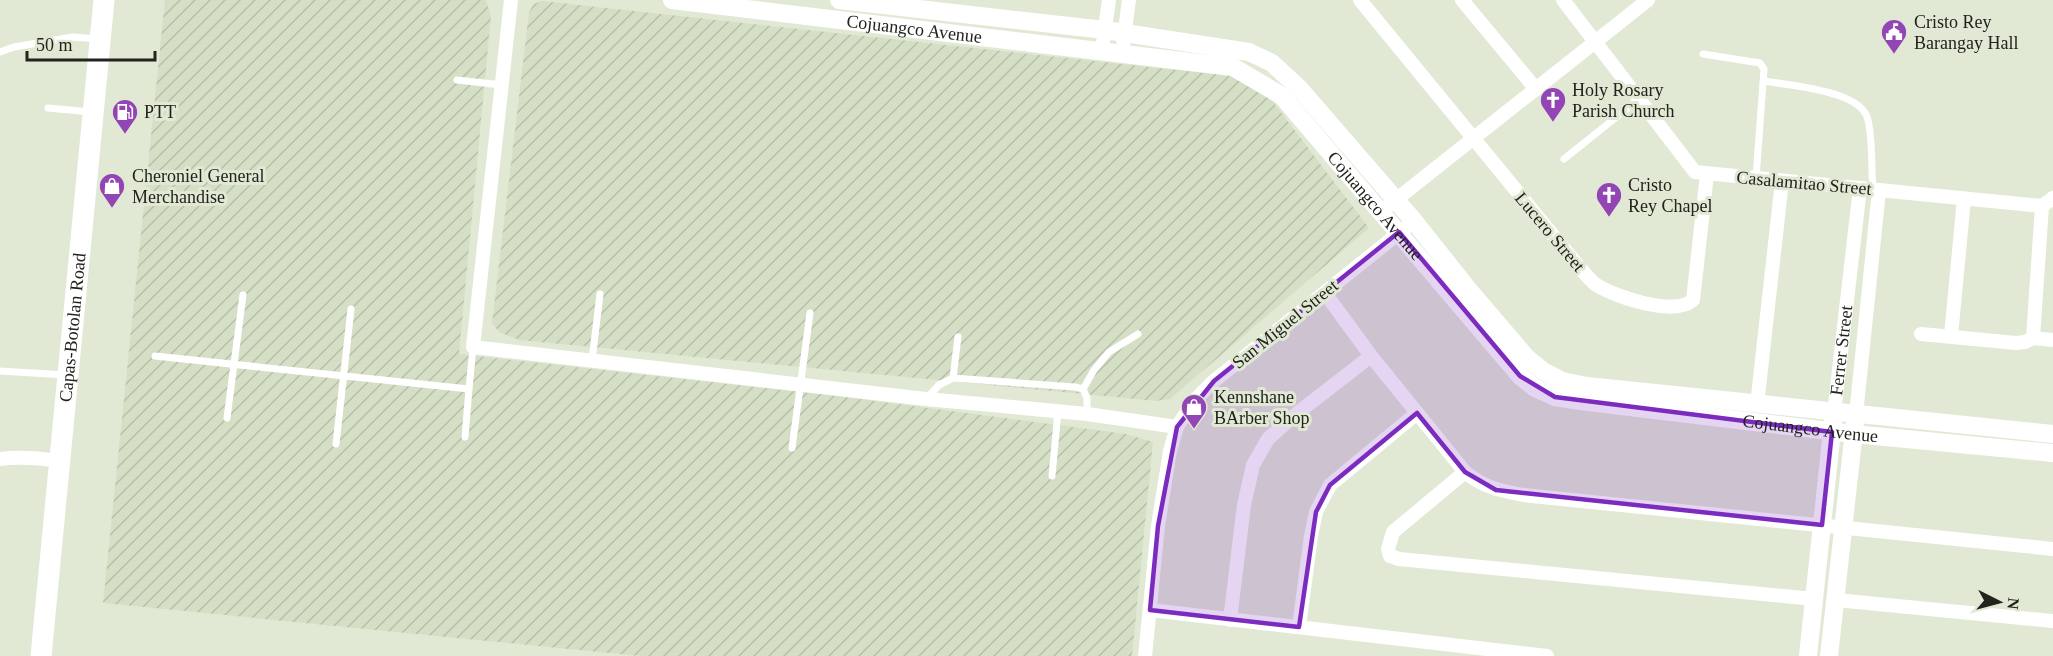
<svg xmlns="http://www.w3.org/2000/svg" width="2053" height="656" viewBox="0 0 2053 656" font-family="Georgia,serif">
	<defs>
		<pattern id="industrial-furrows" width="10" height="10" patternUnits="userSpaceOnUse" patternTransform="scale(1.5)"><rect width="10" height="10" fill="#d5dfc5"/><path d="M-1 1l2-2M0 10L10 0M9 11l2-2" fill="none" stroke="#b7bfa9"/></pattern>
	</defs>
	<rect width="100%" height="100%" fill="#e1e9d5"/>
	<path fill="url(#industrial-furrows)" d="M 165,0 L 486,0 L 491,16 L 459,354 L 837,396 L 1126,434 L 1153,442 L 1132,656 L 640,656 L 103,603 Z
		M 542,1 L 1232,76 L 1261,90 L 1274,103 L 1369,228 L 1170,399 L 1156,401 L 519,340 L 499,332 L 492,323 L 529,12 L 534,4 Z"/>
	<g fill="none" stroke-linecap="round" stroke-linejoin="round">
		<path stroke="#fff" stroke-width="7" d="M 0,52 L 14,47 L 73,37 L 98,39
			M 1703,54 L 1760,63 L 1764,69 L 1756,178
			M 457,80 L 502,85
			M 1765,81 C 1790,86 1862,90 1868,120 C 1873,140 1871,169 1873,190
			M 48,108 L 91,112
			M 1564,159 L 1639,99
			M 155,356 L 469,389 L 473,347
			M 592,360 L 600,294
			M 0,371 L 66,375
			M 953,378 L 958,337
			M 1083,389 L 1094,370 L 1109,352 L 1138,334
			M 926,399 L 939,385 L 953,378 L 1075,387 L 1083,389 L 1087,398 L 1087,414
			M 227,418 L 243,295
			M 465,437 L 469,389
			M 336,444 L 351,309
			M 792,448 L 810,313
			M 1052,476 L 1058,411"/>
		<g stroke="#fff" stroke-width="14">
			<path d="M 511,0 L 473,347 L 926,399 L 1087,414 L 1177,427"/>
			<path d="M 1360,0 L 1570,256 C 1578,265 1586,276 1595,284 C 1614,297 1675,317 1693,300 L 1707,174"/>
			<path d="M 1462,0 L 1536,89"/>
			<path d="M 1563,0 L 1695,172 L 2042,206 L 2053,198"/>
			<path d="M 1102,50 L 1109,0"/>
			<path d="M 1122,53 L 1129,0"/>
			<path d="M 1388,206 L 1648,0"/>
			<path d="M 2042,206 L 2033,338 L 2053,340"/>
			<path d="M 1325,293 L 1371,356 L 1465,472 C 1485,488 1499,490 1523,495 L 2053,549"/>
			<path d="M 1921,334 L 2016,343 L 2025,342 L 2033,338"/>
			<path d="M 1951,336 L 1964,199"/>
			<path d="M 1757,405 L 1782,181"/>
			<path id="s1" d="M 1834,413 L 1860,188"/>
			<path d="M 1856,415 L 1879,190"/>
			<path d="M 0,459 C 20,456 39,458 59,461"/>
			<path d="M 1465,472 L 1393,532 L 1388,549 L 1390,556 L 1399,559 L 1814,599"/>
			<path d="M 1836,600 L 2053,621"/>
			<path d="M 1150,610 L 1547,656"/>
			<path d="M 1230,620 L 1244,505 L 1253,465 L 1268,439 L 1291,418 L 1371,356"/>
			<path d="M 1299,627 L 1311,536 L 1316,512 L 1330,485 L 1417,413"/>
			<path d="M 1145,656 L 1158,526 L 1170,451 L 1177,427 L 1194,401 L 1214,381 L 1414,221"/>
		</g>
		<g stroke="#fff" stroke-width="18">
			<path id="s2" d="M 672,0 L 1233,67 L 1282,96 L 1520,376 L 1535,388 L 1555,397 L 1580,401 L 1854,434 L 2053,453"/>
			<path d="M 839,0 L 1105,30 L 1249,52 L 1272,63 L 1298,87 L 1414,221 L 1468,289 L 1527,358 L 1543,371 L 1562,381 L 1587,386 L 2053,434"/>
			<path d="M 1808,656 L 1833,421"/>
			<path d="M 1829,656 L 1855,422"/>
		</g>
		<path stroke="#fff" stroke-width="21" id="s3" d="M 41,656 L 104,0"/>
	</g>
	<path fill="#7b2cbf" fill-opacity="0.2" stroke="#7b2cbf" stroke-width="4.5" stroke-linejoin="round" d="M 1399,232 L 1520,376 L 1555,397 L 1832,432 L 1822,525 L 1496,490 L 1465,472 L 1417,413 L 1330,485 L 1316,512 L 1299,627 L 1150,610 L 1158,526 L 1177,427 L 1214,381 Z"/>
	<defs>
		<g id="civic-pin" transform="scale(1.35)"><path d="M0 17L-7.5 6A9.5 9.5 0 1 1 7.5 6Z" fill="#9345b6" stroke="#e1e9d5"/><path d="M-.6-6.5H3V-4.5H.6V-3L4-1V1h2V6H-6V1h2V-1L-.6-3ZM-1.2 2.5V6h2.4V2.5Z" fill="#fff"/></g>
		<g id="church-pin" transform="scale(1.35)"><path d="M0 17L-7.5 6A9.5 9.5 0 1 1 7.5 6Z" fill="#9345b6" stroke="#e1e9d5"/><path d="M-1.2-6h2.4v3.5h3.3v2.4h-3.3V6h-2.4V-.1h-3.3v-2.4h3.3Z" fill="#fff"/></g>
		<g id="fuel-pin" transform="scale(1.35)"><path d="M0 17L-7.5 6A9.5 9.5 0 1 1 7.5 6Z" fill="#9345b6" stroke="#e1e9d5"/><path d="M-5.5-6h7V0h2V4h1.3V-2.5L3-4.5l.8-.8L6-3V5H2.5V1h-1V6h-7ZM-4.2-4.7v3.2H.2V-4.7Z" fill="#fff"/></g>
		<g id="shop-pin" transform="scale(1.35)"><path d="M0 17L-7.5 6A9.5 9.5 0 1 1 7.5 6Z" fill="#9345b6" stroke="#e1e9d5"/><path d="M-5-2.5h2.3a2.7 3.5 0 0 1 5.4 0H5L5.5 6h-11ZM-1.5-2.5h3a1.5 2.3 0 0 0-3 0Z" fill="#fff"/></g>
	</defs>
	<g fill-rule="evenodd">
		<use href="#civic-pin" x="1894" y="32"/>
		<use href="#church-pin" x="1553" y="100"/>
		<use href="#fuel-pin" x="125" y="112"/>
		<use href="#shop-pin" x="112" y="186"/>
		<use href="#church-pin" x="1609" y="195"/>
		<use href="#shop-pin" x="1194" y="407"/>
	</g>
	<g text-anchor="middle" stroke-width="6" stroke-linejoin="round" paint-order="stroke">
		<g font-size="18" fill="#21231c" stroke="#e1e9d5" text-anchor="start">
			<text x="1914" y="28">Cristo Rey<tspan x="1914" dy="21">Barangay Hall</tspan></text>
			<text x="1572" y="96">Holy Rosary<tspan x="1572" dy="21">Parish Church</tspan></text>
			<text x="144" y="118">PTT</text>
			<text x="132" y="182">Cheroniel General<tspan x="132" dy="21">Merchandise</tspan></text>
			<text x="1628" y="191">Cristo<tspan x="1628" dy="21">Rey Chapel</tspan></text>
			<text x="1214" y="403">Kennshane<tspan x="1214" dy="21">BArber Shop</tspan></text>
		</g>
		<g font-size="18" fill="#21231c" stroke="#e1e9d5">
			<text dy="6" stroke="none"><textPath href="#s2" startOffset="244">Cojuangco Avenue</textPath></text>
			<text transform="translate(1804 183) rotate(5)" y="6">Casalamitao Street</text>
			<text dy="6" stroke="none"><textPath href="#s2" startOffset="766">Cojuangco Avenue</textPath></text>
			<text transform="translate(1550 232) rotate(50)" y="6">Lucero Street</text>
			<text transform="translate(1285 324) rotate(-39)" y="6">San Miguel Street</text>
			<text dy="6" stroke="none"><textPath href="#s3" startOffset="330">Capas-Botolan Road</textPath></text>
			<text dy="6" stroke="none"><textPath href="#s1" startOffset="63">Ferrer Street</textPath></text>
			<text dy="6" stroke="none"><textPath href="#s2" startOffset="1288">Cojuangco Avenue</textPath></text>
		</g>
	</g>
	<g transform="translate(1999 602) rotate(96)" stroke="#e1e9d5" stroke-width="4.5" paint-order="stroke">
	<path d="M0-4.5L10 22L0 15L-10 22Z" fill="#21231c"/>
	<text y="-9" font-size="16" font-weight="bold" text-anchor="middle" fill="#21231c">N</text>
	</g>
	<path d="M27 51v9h128v-9" fill="none" stroke="#21231c" stroke-width="3"/>
	<text x="36" y="51" font-size="18" fill="#21231c" stroke="#e1e9d5" stroke-width="4.5" paint-order="stroke">50 m</text>
</svg>
